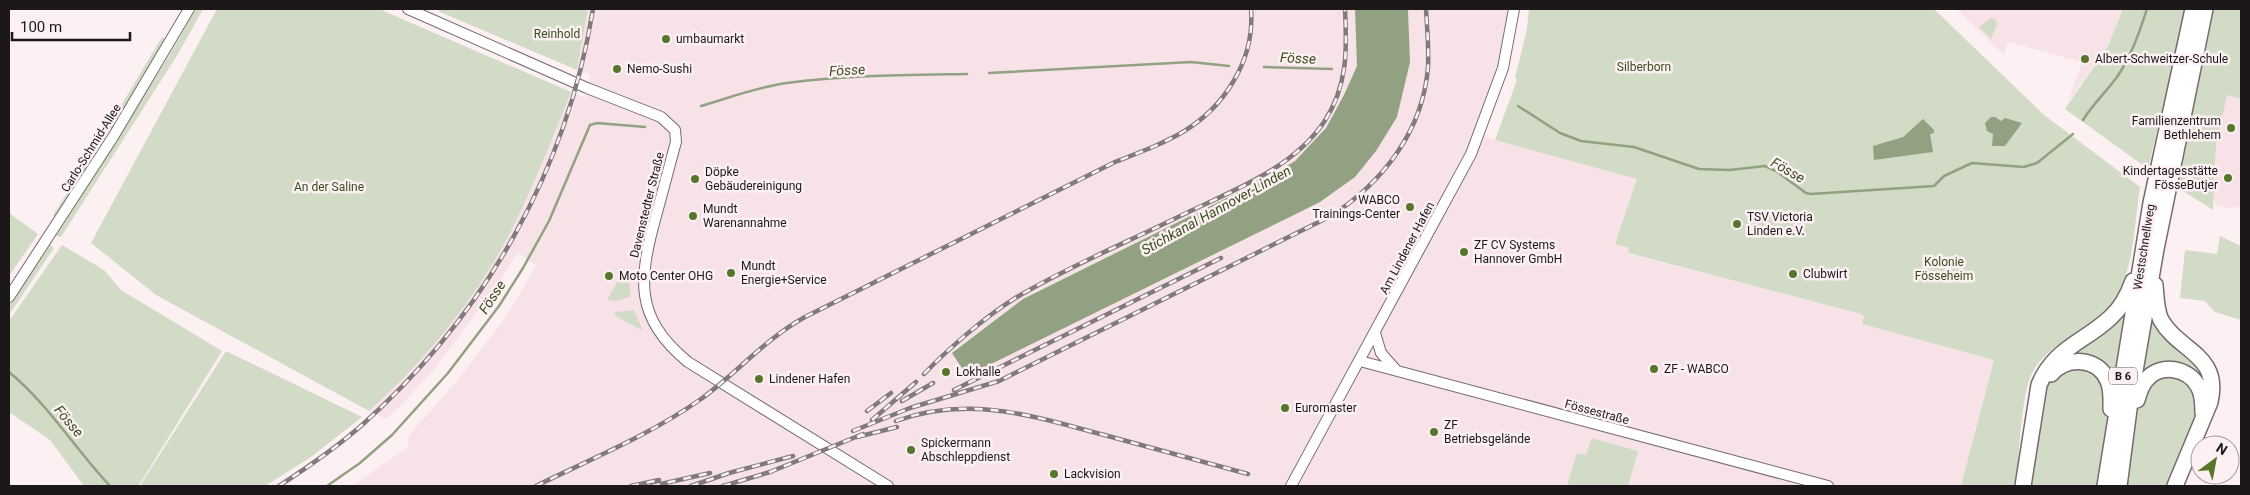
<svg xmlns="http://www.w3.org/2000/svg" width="2250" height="495" viewBox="0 0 2250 495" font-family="Roboto,sans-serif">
	<rect width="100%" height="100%" fill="#fcf0f3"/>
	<path fill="#f7e2e8" d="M 588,9 L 1355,9 L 1358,66 L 1410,62 L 1408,9 L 1514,9 L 1480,135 L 1637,179 L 1615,244 L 1629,248 L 1628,254 L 1858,313 L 1864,316 L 1863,324 L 1994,360 L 1961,486 L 352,486 L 408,447 L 409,435 L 460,377 L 505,318 L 536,266 L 518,252 L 502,278 L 437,366 L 401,405 L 386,419 L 369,411 L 423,357 L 455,318 L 488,270 L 514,225 L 571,92 L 585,98 L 590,75 L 577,70 Z
		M 1957,9 L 2123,9 L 2108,46 L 2068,102 L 2082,62 L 2008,42 L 2004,55 Z
		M 2227,95 L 2241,99 L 2241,209 L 2233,206 L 2232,209 L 2214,204 L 2216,145 Z"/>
	<path fill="#d1dbc6" d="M 196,9 L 203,9 L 178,54 L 61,237 L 56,236 L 172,51 Z
		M 217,9 L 379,9 L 571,92 C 553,137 535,182 514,225 C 479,295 427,359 369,411 L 156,295 L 91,243 Z
		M 437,9 L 588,9 L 577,70 L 440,12 Z
		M 1529,9 L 1934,9 L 2044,115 L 2140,187 C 2134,224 2134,282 2107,310 C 2083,334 2050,341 2032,373 C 2021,394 2019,460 2016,486 L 1961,486 L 1994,360 L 1862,324 L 1864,316 L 1858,313 L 1628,253 L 1629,248 L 1615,244 L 1637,179 L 1495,140 L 1517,80 L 1515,78 L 1527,29 Z
		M 2123,9 L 2186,9 L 2148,169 L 2065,109 L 2108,46 Z
		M 2210,9 L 2241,9 L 2241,99 L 2227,95 L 2216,145 L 2213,210 L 2175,186 Z
		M 1991,18 L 1995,19 L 1997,25 L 1991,39 L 1979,27 Z
		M 162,37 L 165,39 L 111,131 L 107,129 Z
		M 103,136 L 106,138 L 56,218 L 53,215 Z
		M 9,213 L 38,234 L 9,276 Z
		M 2220,236 L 2241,246 L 2241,320 L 2215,312 L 2205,301 L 2180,298 L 2185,250 L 2217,254 Z
		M 50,245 L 54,248 L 9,315 L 9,304 Z
		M 62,245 L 104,270 L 121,290 L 222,351 L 139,485 L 141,486 L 84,486 L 50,440 L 9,412 L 9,321 Z
		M 621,275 L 629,281 L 631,296 L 618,301 L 607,300 Z
		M 2127,307 L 2116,386 L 2067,356 Z
		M 634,310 L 643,331 L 614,315 L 616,312 Z
		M 2151,311 L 2198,362 L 2206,385 L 2197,377 L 2141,377 Z
		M 226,351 L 362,417 L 311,457 L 265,486 L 144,486 L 141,484 Z
		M 2094,365 L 2111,403 L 2102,486 L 2023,486 L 2037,399 L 2053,372 Z
		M 2156,372 L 2182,372 L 2202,394 L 2179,486 L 2127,486 L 2138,395 Z
		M 1592,438 L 1638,451 L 1628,486 L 1567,486 L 1577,453 L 1586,455 Z"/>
	<path fill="#92a181" d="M 1355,9 L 1408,9 L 1410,62 L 1397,117 L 1376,151 L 1355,177 L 1320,202 L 967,376 L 952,353 L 1023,299 L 1267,178 L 1295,161 L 1326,128 L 1344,95 L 1357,66 Z
		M 1991,117 L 1995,117 L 2001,121 L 2005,118 L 2022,123 L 2005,146 L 1992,146 L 1993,134 L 1987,131 L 1985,123 Z
		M 1923,119 L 1934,130 L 1934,133 L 1930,134 L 1933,152 L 1874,160 L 1873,146 L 1903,137 Z"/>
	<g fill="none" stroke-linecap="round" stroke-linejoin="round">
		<path stroke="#92a181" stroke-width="2.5" d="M 1264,67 L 1332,69
			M 989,73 L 1191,62 L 1229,66
			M 701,106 C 729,98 757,87 787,83 C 846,75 907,75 967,74
			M 1518,106 L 1560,133 L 1581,141 L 1634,147 L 1699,169 L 1730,170 L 1765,166 L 1776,171 L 1806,193 L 1811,194 L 1934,186 L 1944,176 L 1972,163 L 2024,167 L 2037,163 L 2073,134
			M 2083,120 C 2093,104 2106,92 2117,77 C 2132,55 2139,33 2147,9
			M 9,372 C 49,405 75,449 110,486
			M 327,486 L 360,463 L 392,435 L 448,373 L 499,306 L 523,268 L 549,221 L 590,125 L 597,123 L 645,127"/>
		<g stroke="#756b6e" stroke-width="12">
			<path id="minor" d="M 408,9 L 587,88 L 661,117 L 675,130 L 676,142 C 669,167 663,191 656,216 C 639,278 633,317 688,362 L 888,486
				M 9,297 L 113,137 L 189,9
				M 1375,333 L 1381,353 L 1396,370
				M 1360,361 L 1828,486
				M 1291,486 L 1471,154 L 1503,68 L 1514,9"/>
		</g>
		<g stroke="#756b6e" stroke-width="18">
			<path id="highway" d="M 2155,285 C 2156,296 2156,310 2161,320 C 2179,352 2221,354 2210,402 L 2175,486
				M 2051,374 C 2067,356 2098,357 2108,381 C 2112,390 2111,399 2111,409
				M 2137,400 C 2139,393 2141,385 2147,379 C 2161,363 2188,368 2198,386 C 2203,394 2203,404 2203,413
				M 2023,486 L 2039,385 C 2054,348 2085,342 2111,317 C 2122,307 2128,295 2133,281
				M 2105,486 L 2151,203 L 2193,9
				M 2119,486 L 2131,394 L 2156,249 L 2205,9"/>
		</g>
		<use href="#minor" stroke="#fff" stroke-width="10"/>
		<use href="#highway" stroke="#fff" stroke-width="15"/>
		<g stroke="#817a7c" stroke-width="4.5">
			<path id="rail" d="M 924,374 C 949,348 986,316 1017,297 C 1068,267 1123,244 1176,218 C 1228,192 1291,171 1324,122 C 1348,86 1347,49 1345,9
				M 954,390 L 1221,258
				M 902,401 L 933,383
				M 867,411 L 891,393
				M 872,420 L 916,382
				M 896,421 C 971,394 1035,417 1108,436 C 1155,449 1201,461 1248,474
				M 853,431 L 910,408 L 999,381 L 1331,216 C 1383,182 1423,131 1428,67 C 1429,47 1427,28 1426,9
				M 857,437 L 897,427
				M 279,486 C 308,467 336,448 362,425 C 484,316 567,171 593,9
				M 536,486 C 591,459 650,435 701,399 C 737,373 765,339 805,317 L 1115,162 C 1164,143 1205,129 1233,82 C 1247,59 1253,35 1251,9
				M 631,486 L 659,480
				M 652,486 L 710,473
				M 691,486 L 729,473 L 793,456
				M 723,486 L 770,472 L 863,434"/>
		</g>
		<use href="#rail" stroke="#fcf0f3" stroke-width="2.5" stroke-dasharray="8" stroke-linecap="butt"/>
	</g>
	<g fill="#57762c" stroke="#fcf0f3" stroke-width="2">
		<circle cx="666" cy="39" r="5"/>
		<circle cx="2085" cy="59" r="5"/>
		<circle cx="617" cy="69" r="5"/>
		<circle cx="2231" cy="128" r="5"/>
		<circle cx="2228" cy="178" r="5"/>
		<circle cx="695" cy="179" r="5"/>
		<circle cx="1410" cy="207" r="5"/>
		<circle cx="693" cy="216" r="5"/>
		<circle cx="1737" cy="224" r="5"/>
		<circle cx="1464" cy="252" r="5"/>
		<circle cx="731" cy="273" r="5"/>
		<circle cx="1793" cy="274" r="5"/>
		<circle cx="609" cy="276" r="5"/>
		<circle cx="1654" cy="369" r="5"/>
		<circle cx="946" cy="372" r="5"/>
		<circle cx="759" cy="379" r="5"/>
		<circle cx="1285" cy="408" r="5"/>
		<circle cx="1434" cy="432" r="5"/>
		<circle cx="911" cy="450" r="5"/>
		<circle cx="1054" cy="474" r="5"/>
	</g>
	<g text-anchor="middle" stroke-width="5" stroke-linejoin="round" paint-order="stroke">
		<rect fill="#fcf0f3" stroke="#5f595a" stroke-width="1" x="2109" y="367.5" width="28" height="17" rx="4"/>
		<g font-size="11" font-weight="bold" fill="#1c1819">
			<text x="2123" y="380">B 6</text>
		</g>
		<g font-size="12" fill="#394d1c" stroke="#fcf0f3">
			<text x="557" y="38">Reinhold</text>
			<text x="1644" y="71">Silberborn</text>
			<text x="329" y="191">An der Saline</text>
			<text x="1944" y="266">Kolonie<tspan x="1944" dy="14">Fösseheim</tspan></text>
		</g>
		<g font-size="12" fill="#1c1819" stroke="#fcf0f3" text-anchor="start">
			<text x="676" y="43">umbaumarkt</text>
			<text x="2095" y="63">Albert-Schweitzer-Schule</text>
			<text x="627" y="73">Nemo-Sushi</text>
			<text x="2221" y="125" text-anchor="end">Familienzentrum<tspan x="2221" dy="14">Bethlehem</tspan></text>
			<text x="2218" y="175" text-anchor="end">Kindertagesstätte<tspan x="2218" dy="14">FösseButjer</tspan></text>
			<text x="705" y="176">Döpke<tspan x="705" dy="14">Gebäudereinigung</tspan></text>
			<text x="1400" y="204" text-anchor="end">WABCO<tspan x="1400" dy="14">Trainings-Center</tspan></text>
			<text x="703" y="213">Mundt<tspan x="703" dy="14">Warenannahme</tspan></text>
			<text x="1747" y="221">TSV Victoria<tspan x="1747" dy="14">Linden e.V.</tspan></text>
			<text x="1474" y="249">ZF CV Systems<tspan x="1474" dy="14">Hannover GmbH</tspan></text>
			<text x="741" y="270">Mundt<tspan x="741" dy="14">Energie+Service</tspan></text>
			<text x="1803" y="278">Clubwirt</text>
			<text x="619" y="280">Moto Center OHG</text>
			<text x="1664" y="373">ZF - WABCO</text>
			<text x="956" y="376">Lokhalle</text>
			<text x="769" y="383">Lindener Hafen</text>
			<text x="1295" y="412">Euromaster</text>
			<text x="1444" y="429">ZF<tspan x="1444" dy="14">Betriebsgelände</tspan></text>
			<text x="921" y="447">Spickermann<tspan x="921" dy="14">Abschleppdienst</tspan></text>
			<text x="1064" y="478">Lackvision</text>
		</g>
		<g font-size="12" fill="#1c1819" stroke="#fcf0f3">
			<text transform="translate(91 148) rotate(-58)" y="4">Carlo-Schmid-Allee</text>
			<text transform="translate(647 205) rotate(-76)" y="4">Davenstedter Straße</text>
			<text transform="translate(2144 247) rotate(-81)" y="4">Westschnellweg</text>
			<text transform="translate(1407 248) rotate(-62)" y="4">Am Lindener Hafen</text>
			<text transform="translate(1597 412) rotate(15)" y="4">Fössestraße</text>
		</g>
		<g font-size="14" font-style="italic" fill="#394d1c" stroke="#fcf0f3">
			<text transform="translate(1298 58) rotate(2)" y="5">Fösse</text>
			<text transform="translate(847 70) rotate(-3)" y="5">Fösse</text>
			<text transform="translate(1788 170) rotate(30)" y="5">Fösse</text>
			<text transform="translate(1216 210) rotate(-29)" y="5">Stichkanal Hannover-Linden</text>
			<text transform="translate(492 297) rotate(-57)" y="5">Fösse</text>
			<text transform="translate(69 421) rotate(50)" y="5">Fösse</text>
		</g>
	</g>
	<rect width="2250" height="495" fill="none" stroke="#1c1819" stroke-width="20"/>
	<g transform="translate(2215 460) rotate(32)"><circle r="24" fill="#fcf0f3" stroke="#a29a9c"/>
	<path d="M0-4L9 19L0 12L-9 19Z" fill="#57762c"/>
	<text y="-8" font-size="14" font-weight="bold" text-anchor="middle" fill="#1c1819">N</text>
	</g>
	<path d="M12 32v8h118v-8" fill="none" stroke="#1c1819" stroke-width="2.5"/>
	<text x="20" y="32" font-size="15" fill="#1c1819" stroke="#fcf0f3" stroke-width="4" paint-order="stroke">100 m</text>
</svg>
